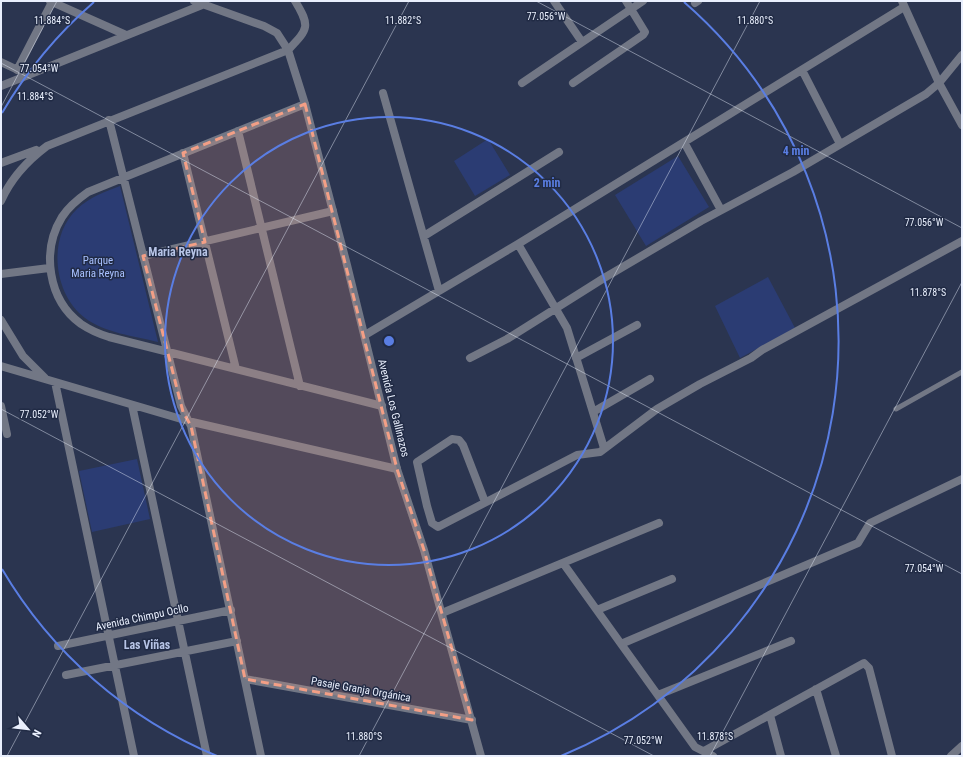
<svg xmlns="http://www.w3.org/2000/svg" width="963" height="757" viewBox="0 0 963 757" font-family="'Roboto Condensed',sans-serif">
	<rect width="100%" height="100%" fill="#2b3550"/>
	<path fill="#2b3c73" d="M 488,139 L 510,175 L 475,196 L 454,161 Z
		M 678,156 L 709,207 L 646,246 L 615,195 Z
		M 120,186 L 158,342 C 134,336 105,333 85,318 C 53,294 47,237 77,209 C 90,197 104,192 120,186 Z
		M 768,277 L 795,328 L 740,358 L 715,306 Z
		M 137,459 L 150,519 L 92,532 L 79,471 Z"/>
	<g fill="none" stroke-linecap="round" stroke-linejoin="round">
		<path stroke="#727785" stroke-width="5" d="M 896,409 L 962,372"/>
		<path stroke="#727785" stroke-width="8" d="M 50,1 L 126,35
			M 554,1 L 582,42
			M 695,3 L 698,1
			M 1,62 L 20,71
			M 17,70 L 52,2
			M 802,70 L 840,144
			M 522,83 L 643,1
			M 573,83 L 643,35 L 645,32 L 626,1
			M 1,86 L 202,5
			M 383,93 L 439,291
			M 305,104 L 88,192 C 78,199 69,206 62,217 C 41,251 48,300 81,324 C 90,330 99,334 109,337 L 382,406
			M 109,120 L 181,406 L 191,426 L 261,756
			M 238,131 L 300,386
			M 684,142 L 721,210
			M 183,153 L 236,369
			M 1,163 L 36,150
			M 1,201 C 11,178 27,161 47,146 L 288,50 L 277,33 L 264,26 L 194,1
			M 424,236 L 559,152
			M 518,244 L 567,328 L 604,448
			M 143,256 L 333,211
			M 1,274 L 49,268
			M 1,320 L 23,356 L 45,378
			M 365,335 L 518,244 L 904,7
			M 470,358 L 507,339 L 604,278 L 701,221 L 793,172 L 926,94 L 939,83
			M 576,358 L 637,325
			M 1,366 L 188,421 L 397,469
			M 55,382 L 134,756
			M 132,405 L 207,756
			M 1,406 L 7,434
			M 593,412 L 650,379
			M 485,502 L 463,445 L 459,440 L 452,439 L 417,462 L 427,506 L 432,523 L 438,527 L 577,455 L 600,452 L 657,409 L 700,384 L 751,358 L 762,350 L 962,241
			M 563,563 L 695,747 L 713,756
			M 597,610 L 672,579
			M 442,613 L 659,523
			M 621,644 L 858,543 L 870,523 L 962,479
			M 58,646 L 231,610
			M 66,675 L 237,641
			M 245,679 L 472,720
			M 816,689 L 836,756
			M 658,695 L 791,641
			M 770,715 L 781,756
			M 704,751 L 864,663 L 869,668 L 892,756
			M 951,756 L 962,746"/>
		<path stroke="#727785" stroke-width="8" d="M 295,1 C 311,27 308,29 288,50 L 305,104 L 347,265 L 397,469 L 424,550 L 481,756
			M 902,1 L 939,83 L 962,125
			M 939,83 L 962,55"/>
	</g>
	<path fill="#f39f86" fill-opacity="0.2" stroke="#f39f86" stroke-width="3" stroke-dasharray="8 5" stroke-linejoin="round" d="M 305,104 L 397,469 L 424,550 L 472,720 L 245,679 L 191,426 L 183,412 L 143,256 L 205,242 L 183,153 Z"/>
	<path fill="none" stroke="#e9effd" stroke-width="1" stroke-opacity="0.45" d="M 536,1 L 962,228M 1,63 L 962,574M 1,107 L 57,1M 1,409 L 654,756M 1,755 L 3,756M 7,756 L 409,1M 359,756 L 760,1M 710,756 L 962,282"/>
	<g fill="none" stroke="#5a7ee3" stroke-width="2">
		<circle cx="389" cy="341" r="224"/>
		<path d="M217 756A449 449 0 0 1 2 569M2 113A449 449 0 0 1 94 2M684 2A449 449 0 0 1 561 756"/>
	</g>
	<g text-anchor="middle" stroke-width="3" stroke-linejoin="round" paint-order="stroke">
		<g font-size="11" fill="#a8c0fe" stroke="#212b45">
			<text x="98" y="264">Parque<tspan x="98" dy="13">Maria Reyna</tspan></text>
		</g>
		<g font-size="11" fill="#e9effd" stroke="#212b45">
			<text transform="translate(394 408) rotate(76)" y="4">Avenida Los Gallinazos</text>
			<text transform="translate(142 617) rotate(-12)" y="4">Avenida Chimpu Ocllo</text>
			<text transform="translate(361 689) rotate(10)" y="4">Pasaje Granja Orgánica</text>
		</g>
		<g font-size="12" font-weight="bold" fill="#b7c4e6" stroke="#212b45">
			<text x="178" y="256">Maria Reyna</text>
			<text x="147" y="649">Las Viñas</text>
		</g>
	</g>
	<g font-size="10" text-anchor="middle" fill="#e9effd" stroke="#212b45" stroke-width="3" stroke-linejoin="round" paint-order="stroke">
		<text x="546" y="20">77.056°W</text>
		<text x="52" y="24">11.884°S</text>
		<text x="403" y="24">11.882°S</text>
		<text x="755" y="24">11.880°S</text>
		<text x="39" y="72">77.054°W</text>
		<text x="35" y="100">11.884°S</text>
		<text x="924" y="226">77.056°W</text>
		<text x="928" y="296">11.878°S</text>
		<text x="39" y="418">77.052°W</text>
		<text x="924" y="572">77.054°W</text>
		<text x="364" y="740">11.880°S</text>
		<text x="715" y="740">11.878°S</text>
		<text x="643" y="744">77.052°W</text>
	</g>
	<circle cx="389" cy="341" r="6" fill="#5a7ee3" stroke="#212b45" stroke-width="2"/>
	<g font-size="12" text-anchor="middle" font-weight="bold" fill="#5a7ee3" stroke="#212b45" stroke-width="3" stroke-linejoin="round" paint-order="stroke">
		<text x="796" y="155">4 min</text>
		<text x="547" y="187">2 min</text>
	</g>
	<rect width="963" height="757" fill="none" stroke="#e9effd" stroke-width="4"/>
	<g transform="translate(28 729) rotate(118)" stroke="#212b45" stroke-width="3" paint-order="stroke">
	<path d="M0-3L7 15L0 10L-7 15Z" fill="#e9effd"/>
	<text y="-6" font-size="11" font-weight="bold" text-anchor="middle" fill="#e9effd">N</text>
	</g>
</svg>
